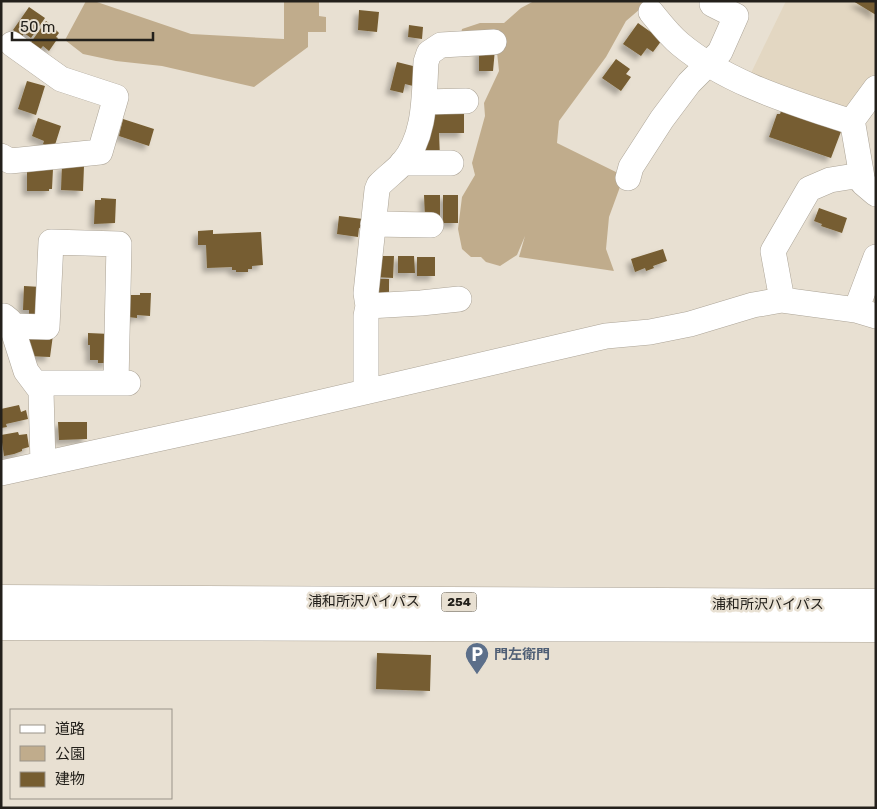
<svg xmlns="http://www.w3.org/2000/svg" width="877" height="809" viewBox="0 0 877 809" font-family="Rubik,'Noto Sans JP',sans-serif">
	<defs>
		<filter id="shadow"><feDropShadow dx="-4.5" dy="4.5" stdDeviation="2.5" flood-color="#0004"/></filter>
	</defs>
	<rect width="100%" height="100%" fill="#e8e0d2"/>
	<path fill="#e3d7c2" d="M 786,1 L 876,1 L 876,72 L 847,109 L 751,73 Z"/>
	<path fill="#c0ac8c" d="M 86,1 L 94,1 L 191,34 L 284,39 L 284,1 L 319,1 L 319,16 L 326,17 L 326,32 L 308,32 L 308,47 L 254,87 L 162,66 L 116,61 L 83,54 L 65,40 Z
		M 534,1 L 661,1 L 647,3 L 626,21 L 606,57 L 559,121 L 557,143 L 624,176 L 609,217 L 606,249 L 614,271 L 519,257 L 525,236 L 517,255 L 500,266 L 486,262 L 481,257 L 471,257 L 462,249 L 458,229 L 462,197 L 475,175 L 472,163 L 485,116 L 484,103 L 499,71 L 497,52 L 461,34 L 462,29 L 480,23 L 504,23 L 521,8 Z"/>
	<path fill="#765d30" filter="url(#shadow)" d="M 853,1 L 876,1 L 876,15 Z
		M 29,7 L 45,18 L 31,38 L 24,33 L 22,37 L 13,30 Z
		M 359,10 L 379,12 L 377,32 L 358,30 Z
		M 46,21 L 56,28 L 55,29 L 59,33 L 56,37 L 58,38 L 49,51 L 43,46 L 38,52 L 29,45 Z
		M 638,23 L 662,40 L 653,52 L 647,48 L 641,56 L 623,44 Z
		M 409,25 L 423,27 L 422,39 L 408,37 Z
		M 479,49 L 495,49 L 493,71 L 479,71 Z
		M 616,59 L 630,69 L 626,74 L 631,77 L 621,91 L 602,78 Z
		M 397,62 L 417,67 L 413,86 L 405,84 L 403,93 L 390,90 Z
		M 27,81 L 45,86 L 36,115 L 18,109 Z
		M 782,108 L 842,129 L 831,158 L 769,137 L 777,114 L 780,114 Z
		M 464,109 L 464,133 L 439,133 L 440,158 L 420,158 L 424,133 L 432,133 L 426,133 L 426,114 Z
		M 38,118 L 61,126 L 54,148 L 43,144 L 44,141 L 32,136 Z
		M 123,119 L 154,129 L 149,146 L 119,136 Z
		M 62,165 L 84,166 L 83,191 L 61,190 Z
		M 27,169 L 53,169 L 52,189 L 49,189 L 49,191 L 27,191 Z
		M 424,195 L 440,195 L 440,217 L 425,217 Z
		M 443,195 L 458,195 L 458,223 L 443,223 Z
		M 101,198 L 116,199 L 115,223 L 94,224 L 95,200 L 101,200 Z
		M 819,208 L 847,218 L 842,233 L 821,226 L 822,224 L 814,221 Z
		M 339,216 L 363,219 L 362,229 L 359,228 L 358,237 L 337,234 Z
		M 213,230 L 213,234 L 261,232 L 263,265 L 252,266 L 252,269 L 248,269 L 248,272 L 236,272 L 236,270 L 232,270 L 232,267 L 207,268 L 206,245 L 198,245 L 198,231 Z
		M 663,249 L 667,261 L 653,266 L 654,268 L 646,271 L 645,268 L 635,272 L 631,259 Z
		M 376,256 L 394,256 L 393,278 L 376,277 Z
		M 398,256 L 414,256 L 415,273 L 398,273 Z
		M 417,257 L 435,257 L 435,276 L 417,276 Z
		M 372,279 L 389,279 L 389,299 L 373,299 Z
		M 24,286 L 41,287 L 40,315 L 29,315 L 29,310 L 23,310 Z
		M 140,293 L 151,293 L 150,316 L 137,315 L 137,318 L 128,317 L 129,295 L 140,295 Z
		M 88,333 L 110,334 L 109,363 L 98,363 L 98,360 L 90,360 L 90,345 L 88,345 Z
		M 28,334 L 53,335 L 50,357 L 29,356 Z
		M 19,405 L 21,412 L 26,410 L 28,419 L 6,424 L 7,427 L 1,428 L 1,409 Z
		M 58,422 L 87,422 L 87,439 L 59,440 Z
		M 18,432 L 19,435 L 27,434 L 29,447 L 22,449 L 22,451 L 14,454 L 4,456 L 1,435 Z
		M 377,653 L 431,655 L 430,691 L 376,689 Z"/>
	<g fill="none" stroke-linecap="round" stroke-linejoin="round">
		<g stroke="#aca497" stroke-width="26">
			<path id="minor" d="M 651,12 C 660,23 669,35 680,44 C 728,84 792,102 851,122 L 853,125 L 863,183 L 876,194
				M 424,102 L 466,101
				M 851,122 L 876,88
				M 1,156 L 10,161 L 100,152 L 116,97 L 61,79 L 12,44
				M 402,163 L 451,163
				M 628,178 L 631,167 L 662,119 L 689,83 L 720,52 L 736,16 L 712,4 L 713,1
				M 373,224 L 431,225
				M 782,300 L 773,251 L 809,189 L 830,180 L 861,175
				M 368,306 L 421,303 L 459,299
				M 856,310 L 876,257
				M 4,316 L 10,321 L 26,371 L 41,391 L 43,464
				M 12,326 L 47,327 L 51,242 L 119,244 L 116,383
				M 35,383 L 128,383
				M 366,391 L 366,316 L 368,306 L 366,293 L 377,190 L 379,185 C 386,178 395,171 402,164 C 426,136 424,96 426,62 L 429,53 L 441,45 L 494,42
				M 1,473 L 240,421 L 606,336 L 650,332 L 690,324 L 753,305 L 782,300 L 856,310 L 876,316"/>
		</g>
		<g stroke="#aca497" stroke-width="29">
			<path id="highway" d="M 1,599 L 876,603
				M 1,626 L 876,628"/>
		</g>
		<use href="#minor" stroke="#fff" stroke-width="25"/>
		<use href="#highway" stroke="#fff" stroke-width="28"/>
	</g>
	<defs>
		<g id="parking-pin" transform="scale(1.25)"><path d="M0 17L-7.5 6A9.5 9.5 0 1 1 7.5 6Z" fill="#5c6f8a" stroke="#e8e0d2"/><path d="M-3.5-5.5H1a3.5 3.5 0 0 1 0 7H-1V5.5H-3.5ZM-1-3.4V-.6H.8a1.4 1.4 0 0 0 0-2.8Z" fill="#fff"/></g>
	</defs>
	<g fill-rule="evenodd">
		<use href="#parking-pin" x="477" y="654"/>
	</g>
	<g text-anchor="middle" stroke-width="5" stroke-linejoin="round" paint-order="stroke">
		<rect fill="#e8e0d2" stroke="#5e5a52" stroke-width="1" x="441.5" y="592.5" width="35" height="19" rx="4"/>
		<g font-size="12" font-weight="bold" fill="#23201b">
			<text x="459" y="606">254</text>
		</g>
		<g font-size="14" fill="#23201b" stroke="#e8e0d2">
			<text x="364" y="606">浦和所沢バイパス</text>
			<text x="768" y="609">浦和所沢バイパス</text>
		</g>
		<g font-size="14" font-weight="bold" fill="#4e5e75" stroke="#e8e0d2" text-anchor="start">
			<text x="494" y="659">門左衛門</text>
		</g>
	</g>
	<rect width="877" height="809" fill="none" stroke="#23201b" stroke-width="5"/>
	<rect x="10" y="709" width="162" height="90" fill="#e8e0d2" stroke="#999389"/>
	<rect x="20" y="725" width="25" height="8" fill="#ffffff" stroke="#999389"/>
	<text x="55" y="734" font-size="15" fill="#23201b">道路</text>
	<rect x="20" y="746" width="25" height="15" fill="#c0ac8c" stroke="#999389"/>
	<text x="55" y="759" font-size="15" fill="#23201b">公園</text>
	<rect x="20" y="772" width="25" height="15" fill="#765d30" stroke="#999389"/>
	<text x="55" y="784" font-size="15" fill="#23201b">建物</text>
	<path d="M12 32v8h141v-8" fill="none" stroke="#23201b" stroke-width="2.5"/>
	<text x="20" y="32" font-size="15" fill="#23201b" stroke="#e8e0d2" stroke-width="4" paint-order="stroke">50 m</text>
</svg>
